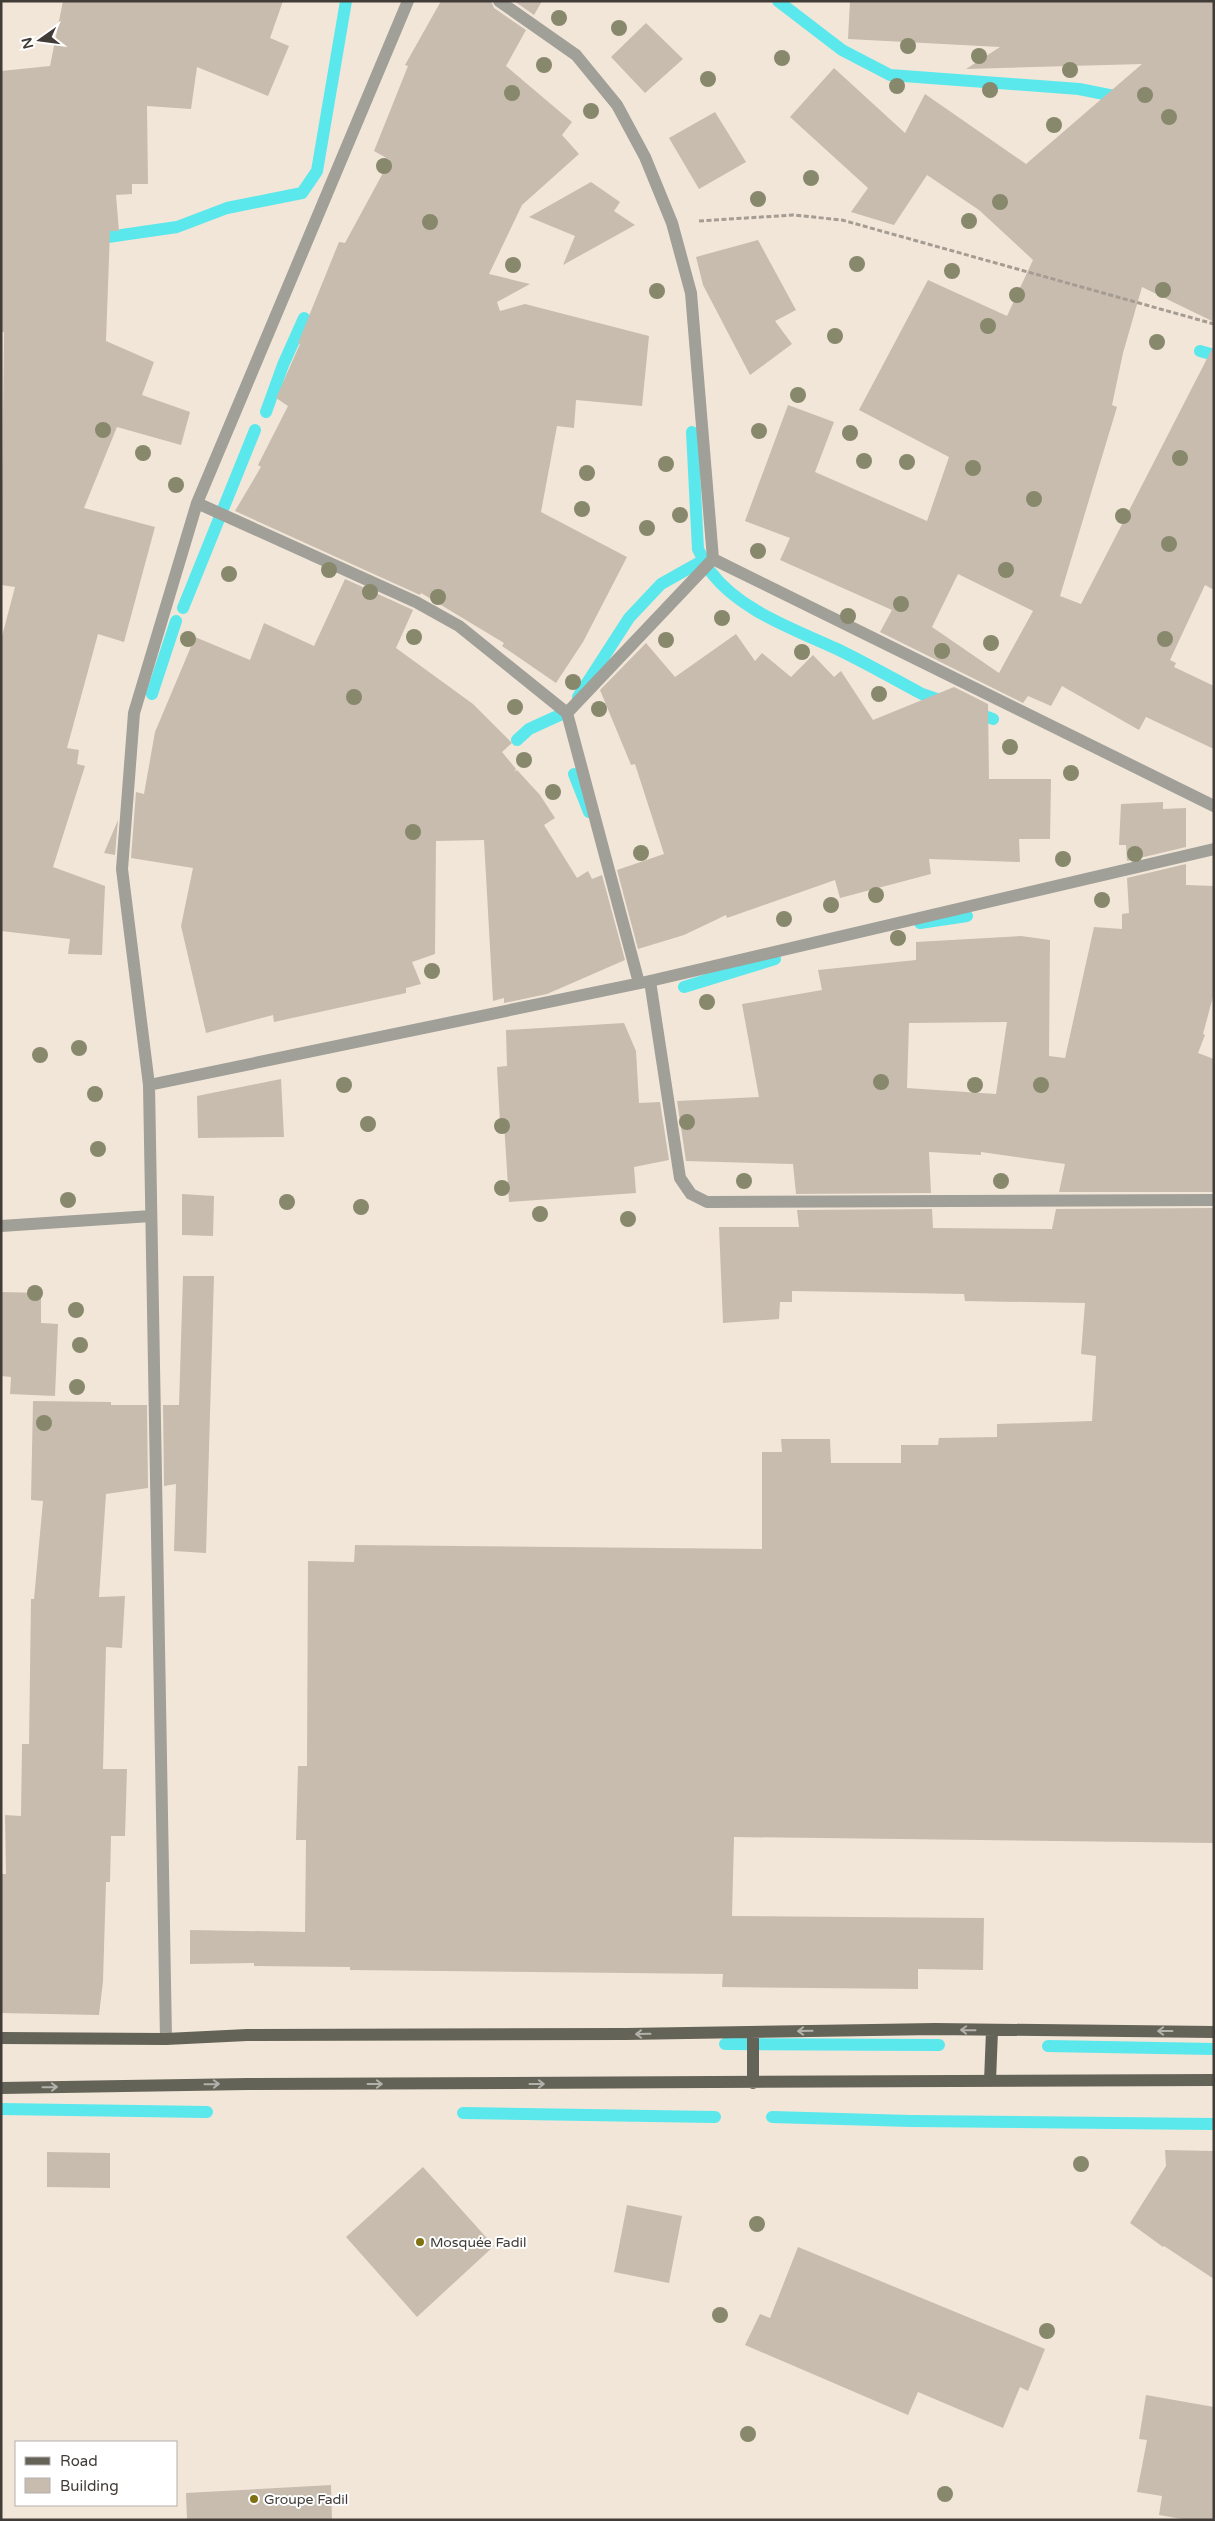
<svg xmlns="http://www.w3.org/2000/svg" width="1215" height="2521" viewBox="0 0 1215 2521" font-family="'Varela Round',sans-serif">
	<rect width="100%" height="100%" fill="#f2e6d8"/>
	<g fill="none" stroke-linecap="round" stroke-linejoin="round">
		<path stroke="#5ae8ec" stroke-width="12" d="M 778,1 L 842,50 L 890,75 L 1079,89 L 1124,98
			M 94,239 L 177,227 L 227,208 L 302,193 L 317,171 L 346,1
			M 1200,351 L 1214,355
			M 266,412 L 283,365 L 304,318
			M 692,432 L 698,549 L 705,563
			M 710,571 C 740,611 794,629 837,649 C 866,663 894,679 922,694 L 946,702
			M 183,608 L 255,430
			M 152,694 L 176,621
			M 578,697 L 629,618 L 661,584 L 702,561
			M 972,711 L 993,719
			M 517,740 L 529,729 L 562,714
			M 574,774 L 589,812
			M 920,923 L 967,916
			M 684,987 L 775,959
			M 725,2044 L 939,2045
			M 1048,2046 L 1214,2049
			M 1,2109 L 207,2112
			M 463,2113 L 715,2117
			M 772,2117 L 911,2121 L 1214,2124"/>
	</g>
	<path fill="#c8bcaf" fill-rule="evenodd" d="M 63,1 L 283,1 L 270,38 L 289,46 L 268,96 L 197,67 L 191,109 L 147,106 L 148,184 L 132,184 L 132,194 L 116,195 L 119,231 L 110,231 L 106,341 L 154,362 L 142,395 L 190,412 L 181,445 L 117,427 L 84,508 L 155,527 L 124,642 L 98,634 L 67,748 L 79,750 L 77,764 L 85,766 L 53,867 L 105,886 L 102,955 L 68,954 L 70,939 L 1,931 L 1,640 L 15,587 L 1,585 L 4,332 L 1,332 L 1,71 L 50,66 Z
		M 441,1 L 491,1 L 494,8 L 526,30 L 506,66 L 572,122 L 562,135 L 579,154 L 522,205 L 489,274 L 530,284 L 497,302 L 500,311 L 525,304 L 649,336 L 642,406 L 576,400 L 574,428 L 557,426 L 541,512 L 627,557 L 583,642 L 556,683 L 502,646 L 504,643 L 421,593 L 420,595 L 235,511 L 261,467 L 258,465 L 288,406 L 276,398 L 300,344 L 298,343 L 339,242 L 345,243 L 390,160 L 374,151 L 408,66 L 405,65 Z
		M 514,1 L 542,1 L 534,15 Z
		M 850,1 L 1214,1 L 1214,322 L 1142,287 L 1123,353 L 1112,405 L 1117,407 L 1060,596 L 1081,604 L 1214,345 L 1214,590 L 1205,585 L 1170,660 L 1176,663 L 1174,667 L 1214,686 L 1214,749 L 1146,717 L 1139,730 L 1062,686 L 1051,706 L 1028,696 L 1023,703 L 880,632 L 892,610 L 780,560 L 790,538 L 745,521 L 788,405 L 834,422 L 815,472 L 927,521 L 949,457 L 859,410 L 928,280 L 1007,316 L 1033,260 L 979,210 L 927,175 L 894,225 L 851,212 L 868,188 L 790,117 L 834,68 L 905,133 L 925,94 L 1026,164 L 1142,64 L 966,69 L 1000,47 L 848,39 ZM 958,574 L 1033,611 L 999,673 L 932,627 Z
		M 646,23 L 683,59 L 645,93 L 611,57 Z
		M 715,112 L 746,162 L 699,189 L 669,138 Z
		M 591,182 L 620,202 L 614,211 L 635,225 L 563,265 L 575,236 L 529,217 Z
		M 758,240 L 796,310 L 775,321 L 792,344 L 750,375 L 703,285 L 696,257 Z
		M 345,579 L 413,610 L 396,648 L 473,704 L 512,743 L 502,752 L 516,769 L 514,772 L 517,770 L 540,795 L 555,818 L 544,825 L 577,878 L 588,871 L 592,879 L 602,875 L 625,960 L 547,994 L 504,1003 L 504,998 L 493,1001 L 484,840 L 436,841 L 435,954 L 412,962 L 421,984 L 406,988 L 406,993 L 274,1022 L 273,1015 L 206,1033 L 181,926 L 193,868 L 131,858 L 136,792 L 144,794 L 155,732 L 195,637 L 250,660 L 264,623 L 314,646 Z
		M 736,634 L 755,661 L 762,653 L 791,677 L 813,655 L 834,677 L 841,671 L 873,720 L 954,687 L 988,704 L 989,779 L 1051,779 L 1050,839 L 1019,839 L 1020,862 L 929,859 L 931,874 L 840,898 L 835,880 L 727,918 L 726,915 L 684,935 L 638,949 L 617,870 L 664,854 L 635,764 L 631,765 L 600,690 L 646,643 L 675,677 Z
		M 1163,802 L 1163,809 L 1186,808 L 1186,847 L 1127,861 L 1126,845 L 1119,845 L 1121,804 Z
		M 118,820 L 115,855 L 104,853 Z
		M 1186,864 L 1186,885 L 1214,886 L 1214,993 L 1203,1034 L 1205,1035 L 1198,1053 L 1214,1059 L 1214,1192 L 1059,1192 L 1065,1164 L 981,1152 L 981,1155 L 929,1152 L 931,1193 L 796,1194 L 793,1164 L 686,1161 L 677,1101 L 759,1097 L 742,1004 L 822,990 L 818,970 L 916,960 L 916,942 L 1021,936 L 1050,940 L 1049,1056 L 1065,1058 L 1094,927 L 1122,929 L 1122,914 L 1129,913 L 1127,878 ZM 1007,1022 L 996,1094 L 907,1088 L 909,1023 Z
		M 624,1023 L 636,1051 L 639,1103 L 660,1102 L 669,1160 L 634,1167 L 636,1193 L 509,1202 L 504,1123 L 500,1123 L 497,1067 L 507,1066 L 506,1030 Z
		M 281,1079 L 284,1137 L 198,1138 L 197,1096 Z
		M 182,1194 L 214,1196 L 213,1236 L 182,1235 Z
		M 1214,1208 L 1214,1843 L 734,1837 L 732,1916 L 984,1918 L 983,1970 L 918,1969 L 918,1989 L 722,1987 L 723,1974 L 350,1970 L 350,1967 L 254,1966 L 254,1963 L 190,1964 L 190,1930 L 305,1932 L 306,1840 L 296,1840 L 298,1766 L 307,1766 L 308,1561 L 354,1562 L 355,1545 L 762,1549 L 762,1452 L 782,1452 L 781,1439 L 830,1439 L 831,1463 L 901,1463 L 901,1445 L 938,1445 L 939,1438 L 997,1437 L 997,1424 L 1092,1421 L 1096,1356 L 1081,1354 L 1085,1303 L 965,1301 L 964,1294 L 792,1291 L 792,1302 L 780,1302 L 779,1319 L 723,1323 L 719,1227 L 799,1227 L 797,1210 L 932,1209 L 933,1228 L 1052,1229 L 1056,1209 Z
		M 183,1276 L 214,1276 L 206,1553 L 174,1551 L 176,1484 L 164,1486 L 163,1405 L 179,1405 Z
		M 1,1292 L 41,1293 L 41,1323 L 58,1324 L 55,1396 L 10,1394 L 11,1377 L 1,1376 Z
		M 33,1401 L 111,1402 L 111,1405 L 147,1405 L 148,1488 L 106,1494 L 99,1597 L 125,1596 L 122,1648 L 106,1647 L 103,1769 L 127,1769 L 125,1836 L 111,1836 L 110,1882 L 106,1882 L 103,1981 L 99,2015 L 1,2013 L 1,1874 L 6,1874 L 5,1815 L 21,1816 L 22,1744 L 29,1744 L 31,1599 L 34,1599 L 43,1501 L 31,1500 Z
		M 1165,2150 L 1214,2151 L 1214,2279 L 1164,2246 L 1163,2247 L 1130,2223 L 1166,2166 Z
		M 47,2152 L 110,2153 L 110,2188 L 47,2187 Z
		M 423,2167 L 494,2246 L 417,2317 L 346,2237 Z
		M 627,2205 L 682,2216 L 669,2283 L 614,2272 Z
		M 798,2247 L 1045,2349 L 1028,2391 L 1020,2387 L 1003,2428 L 918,2392 L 908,2415 L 745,2345 L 760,2314 L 770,2318 Z
		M 1146,2395 L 1214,2407 L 1214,2520 L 1188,2520 L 1159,2515 L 1162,2496 L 1137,2492 L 1147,2440 L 1139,2439 Z
		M 331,2485 L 332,2520 L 187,2520 L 186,2493 Z"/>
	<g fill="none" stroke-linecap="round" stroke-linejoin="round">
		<path stroke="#a59c92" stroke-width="3" stroke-dasharray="5 2.5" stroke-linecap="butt" d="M 699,221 L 793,215 L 842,220 L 1214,324"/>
		<path stroke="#a09f98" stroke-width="12" d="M 499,1 L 576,55 L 617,105 L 645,157 L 672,223 L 691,293 L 713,559 L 567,713
			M 197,503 L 416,602 L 459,626 L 567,713 L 639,983
			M 713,559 L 1214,806
			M 650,981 L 680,1178 L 691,1194 L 707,1202 L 1214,1200
			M 149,1085 L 650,981 L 1214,849
			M 1,1226 L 151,1216
			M 166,2039 L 149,1085 L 122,869 L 134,713 L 197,503 L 408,1"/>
		<path stroke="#646357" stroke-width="12" d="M 1,2038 L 166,2039 L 247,2035 L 626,2034 L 935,2029 L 1214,2032
			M 990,2081 L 992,2031
			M 753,2083 L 753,2032
			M 1,2088 L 248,2084 L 1214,2080"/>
	</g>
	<g fill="#88886d">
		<circle cx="559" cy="18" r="8"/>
		<circle cx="619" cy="28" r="8"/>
		<circle cx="908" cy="46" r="8"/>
		<circle cx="979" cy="56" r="8"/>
		<circle cx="782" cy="58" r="8"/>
		<circle cx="544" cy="65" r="8"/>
		<circle cx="1070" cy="70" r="8"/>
		<circle cx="708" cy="79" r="8"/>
		<circle cx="897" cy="86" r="8"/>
		<circle cx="990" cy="90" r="8"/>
		<circle cx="512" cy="93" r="8"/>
		<circle cx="1145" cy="95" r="8"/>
		<circle cx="591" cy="111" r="8"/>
		<circle cx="1169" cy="117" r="8"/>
		<circle cx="1054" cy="125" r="8"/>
		<circle cx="384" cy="166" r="8"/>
		<circle cx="811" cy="178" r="8"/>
		<circle cx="758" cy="199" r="8"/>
		<circle cx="1000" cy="202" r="8"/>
		<circle cx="969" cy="221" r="8"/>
		<circle cx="430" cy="222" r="8"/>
		<circle cx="857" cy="264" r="8"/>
		<circle cx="513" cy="265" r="8"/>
		<circle cx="952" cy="271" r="8"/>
		<circle cx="1163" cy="290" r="8"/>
		<circle cx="657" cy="291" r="8"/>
		<circle cx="1017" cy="295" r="8"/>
		<circle cx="988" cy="326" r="8"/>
		<circle cx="835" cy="336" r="8"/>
		<circle cx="1157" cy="342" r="8"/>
		<circle cx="798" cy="395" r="8"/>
		<circle cx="103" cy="430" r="8"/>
		<circle cx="759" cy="431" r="8"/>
		<circle cx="850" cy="433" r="8"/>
		<circle cx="143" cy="453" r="8"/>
		<circle cx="1180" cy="458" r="8"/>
		<circle cx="864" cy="461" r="8"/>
		<circle cx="907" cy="462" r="8"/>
		<circle cx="666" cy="464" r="8"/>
		<circle cx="973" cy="468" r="8"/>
		<circle cx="587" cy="473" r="8"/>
		<circle cx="176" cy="485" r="8"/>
		<circle cx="1034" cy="499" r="8"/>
		<circle cx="582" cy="509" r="8"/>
		<circle cx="680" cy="515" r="8"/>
		<circle cx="1123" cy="516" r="8"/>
		<circle cx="647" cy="528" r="8"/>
		<circle cx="1169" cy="544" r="8"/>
		<circle cx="758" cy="551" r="8"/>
		<circle cx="329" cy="570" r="8"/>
		<circle cx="1006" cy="570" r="8"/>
		<circle cx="229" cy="574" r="8"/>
		<circle cx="370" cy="592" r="8"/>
		<circle cx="438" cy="597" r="8"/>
		<circle cx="901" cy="604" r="8"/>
		<circle cx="848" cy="616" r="8"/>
		<circle cx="722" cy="618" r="8"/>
		<circle cx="414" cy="637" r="8"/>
		<circle cx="188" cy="639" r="8"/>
		<circle cx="1165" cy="639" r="8"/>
		<circle cx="666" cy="640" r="8"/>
		<circle cx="991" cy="643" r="8"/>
		<circle cx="942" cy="651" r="8"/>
		<circle cx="802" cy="652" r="8"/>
		<circle cx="573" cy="682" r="8"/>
		<circle cx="879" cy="694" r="8"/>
		<circle cx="354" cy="697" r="8"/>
		<circle cx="515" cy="707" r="8"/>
		<circle cx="599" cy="709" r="8"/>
		<circle cx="1010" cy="747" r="8"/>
		<circle cx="524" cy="760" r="8"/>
		<circle cx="1071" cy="773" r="8"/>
		<circle cx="553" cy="792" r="8"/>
		<circle cx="413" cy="832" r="8"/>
		<circle cx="641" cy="853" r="8"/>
		<circle cx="1135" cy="854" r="8"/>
		<circle cx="1063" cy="859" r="8"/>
		<circle cx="876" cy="895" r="8"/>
		<circle cx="1102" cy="900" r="8"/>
		<circle cx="831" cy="905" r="8"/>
		<circle cx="784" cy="919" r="8"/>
		<circle cx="898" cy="938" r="8"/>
		<circle cx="432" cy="971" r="8"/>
		<circle cx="707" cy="1002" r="8"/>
		<circle cx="79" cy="1048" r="8"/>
		<circle cx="40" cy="1055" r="8"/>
		<circle cx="881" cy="1082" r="8"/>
		<circle cx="344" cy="1085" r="8"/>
		<circle cx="975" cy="1085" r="8"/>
		<circle cx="1041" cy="1085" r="8"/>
		<circle cx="95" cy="1094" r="8"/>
		<circle cx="687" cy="1122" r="8"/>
		<circle cx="368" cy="1124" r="8"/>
		<circle cx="502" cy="1126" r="8"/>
		<circle cx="98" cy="1149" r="8"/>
		<circle cx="744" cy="1181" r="8"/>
		<circle cx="1001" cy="1181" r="8"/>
		<circle cx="502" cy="1188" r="8"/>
		<circle cx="68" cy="1200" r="8"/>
		<circle cx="287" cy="1202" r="8"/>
		<circle cx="361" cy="1207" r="8"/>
		<circle cx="540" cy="1214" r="8"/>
		<circle cx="628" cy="1219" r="8"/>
		<circle cx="35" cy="1293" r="8"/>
		<circle cx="76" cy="1310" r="8"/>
		<circle cx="80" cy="1345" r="8"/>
		<circle cx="77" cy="1387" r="8"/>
		<circle cx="44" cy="1423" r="8"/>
		<circle cx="1081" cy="2164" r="8"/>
		<circle cx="757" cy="2224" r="8"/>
		<circle cx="720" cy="2315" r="8"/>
		<circle cx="1047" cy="2331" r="8"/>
		<circle cx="748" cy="2434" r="8"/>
		<circle cx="945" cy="2494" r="8"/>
	</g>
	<defs><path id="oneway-shaft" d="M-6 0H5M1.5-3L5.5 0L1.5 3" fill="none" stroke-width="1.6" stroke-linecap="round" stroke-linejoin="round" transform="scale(1.25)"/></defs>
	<g stroke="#b2b1ab">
		<use href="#oneway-shaft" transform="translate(968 2030) rotate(-179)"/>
		<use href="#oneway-shaft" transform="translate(805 2031) rotate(179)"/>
		<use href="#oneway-shaft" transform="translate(1165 2031) rotate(-180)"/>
		<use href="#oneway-shaft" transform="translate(643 2034) rotate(179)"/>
		<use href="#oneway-shaft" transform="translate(212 2084) rotate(-1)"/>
		<use href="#oneway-shaft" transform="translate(375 2084)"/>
		<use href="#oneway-shaft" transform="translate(537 2084)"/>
		<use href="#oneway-shaft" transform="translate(50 2087) rotate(-1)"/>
	</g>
	<g fill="#807112" stroke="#fff" stroke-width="2">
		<circle cx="420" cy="2242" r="5"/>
		<circle cx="254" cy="2499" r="5"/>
	</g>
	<g text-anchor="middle" stroke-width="4" stroke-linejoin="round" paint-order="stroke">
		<g font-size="14" fill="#413c37" stroke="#fff" text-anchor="start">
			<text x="430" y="2247">Mosquée Fadil</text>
			<text x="264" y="2504">Groupe Fadil</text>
		</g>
	</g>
	<rect width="1215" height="2521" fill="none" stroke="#413c37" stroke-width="5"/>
	<rect x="15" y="2441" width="162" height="65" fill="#ffffff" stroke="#b3b1af"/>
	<rect x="25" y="2457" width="25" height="8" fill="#646357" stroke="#b3b1af"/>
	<text x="60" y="2466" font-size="15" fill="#413c37">Road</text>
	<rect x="25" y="2478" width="25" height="15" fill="#c8bcaf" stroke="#b3b1af"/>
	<text x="60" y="2491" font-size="15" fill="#413c37">Building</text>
	<g transform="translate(40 40) rotate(256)" stroke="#ffffff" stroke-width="4" paint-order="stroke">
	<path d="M0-4L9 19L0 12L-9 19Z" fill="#413c37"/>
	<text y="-8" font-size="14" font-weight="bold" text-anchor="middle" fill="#413c37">N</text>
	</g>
</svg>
